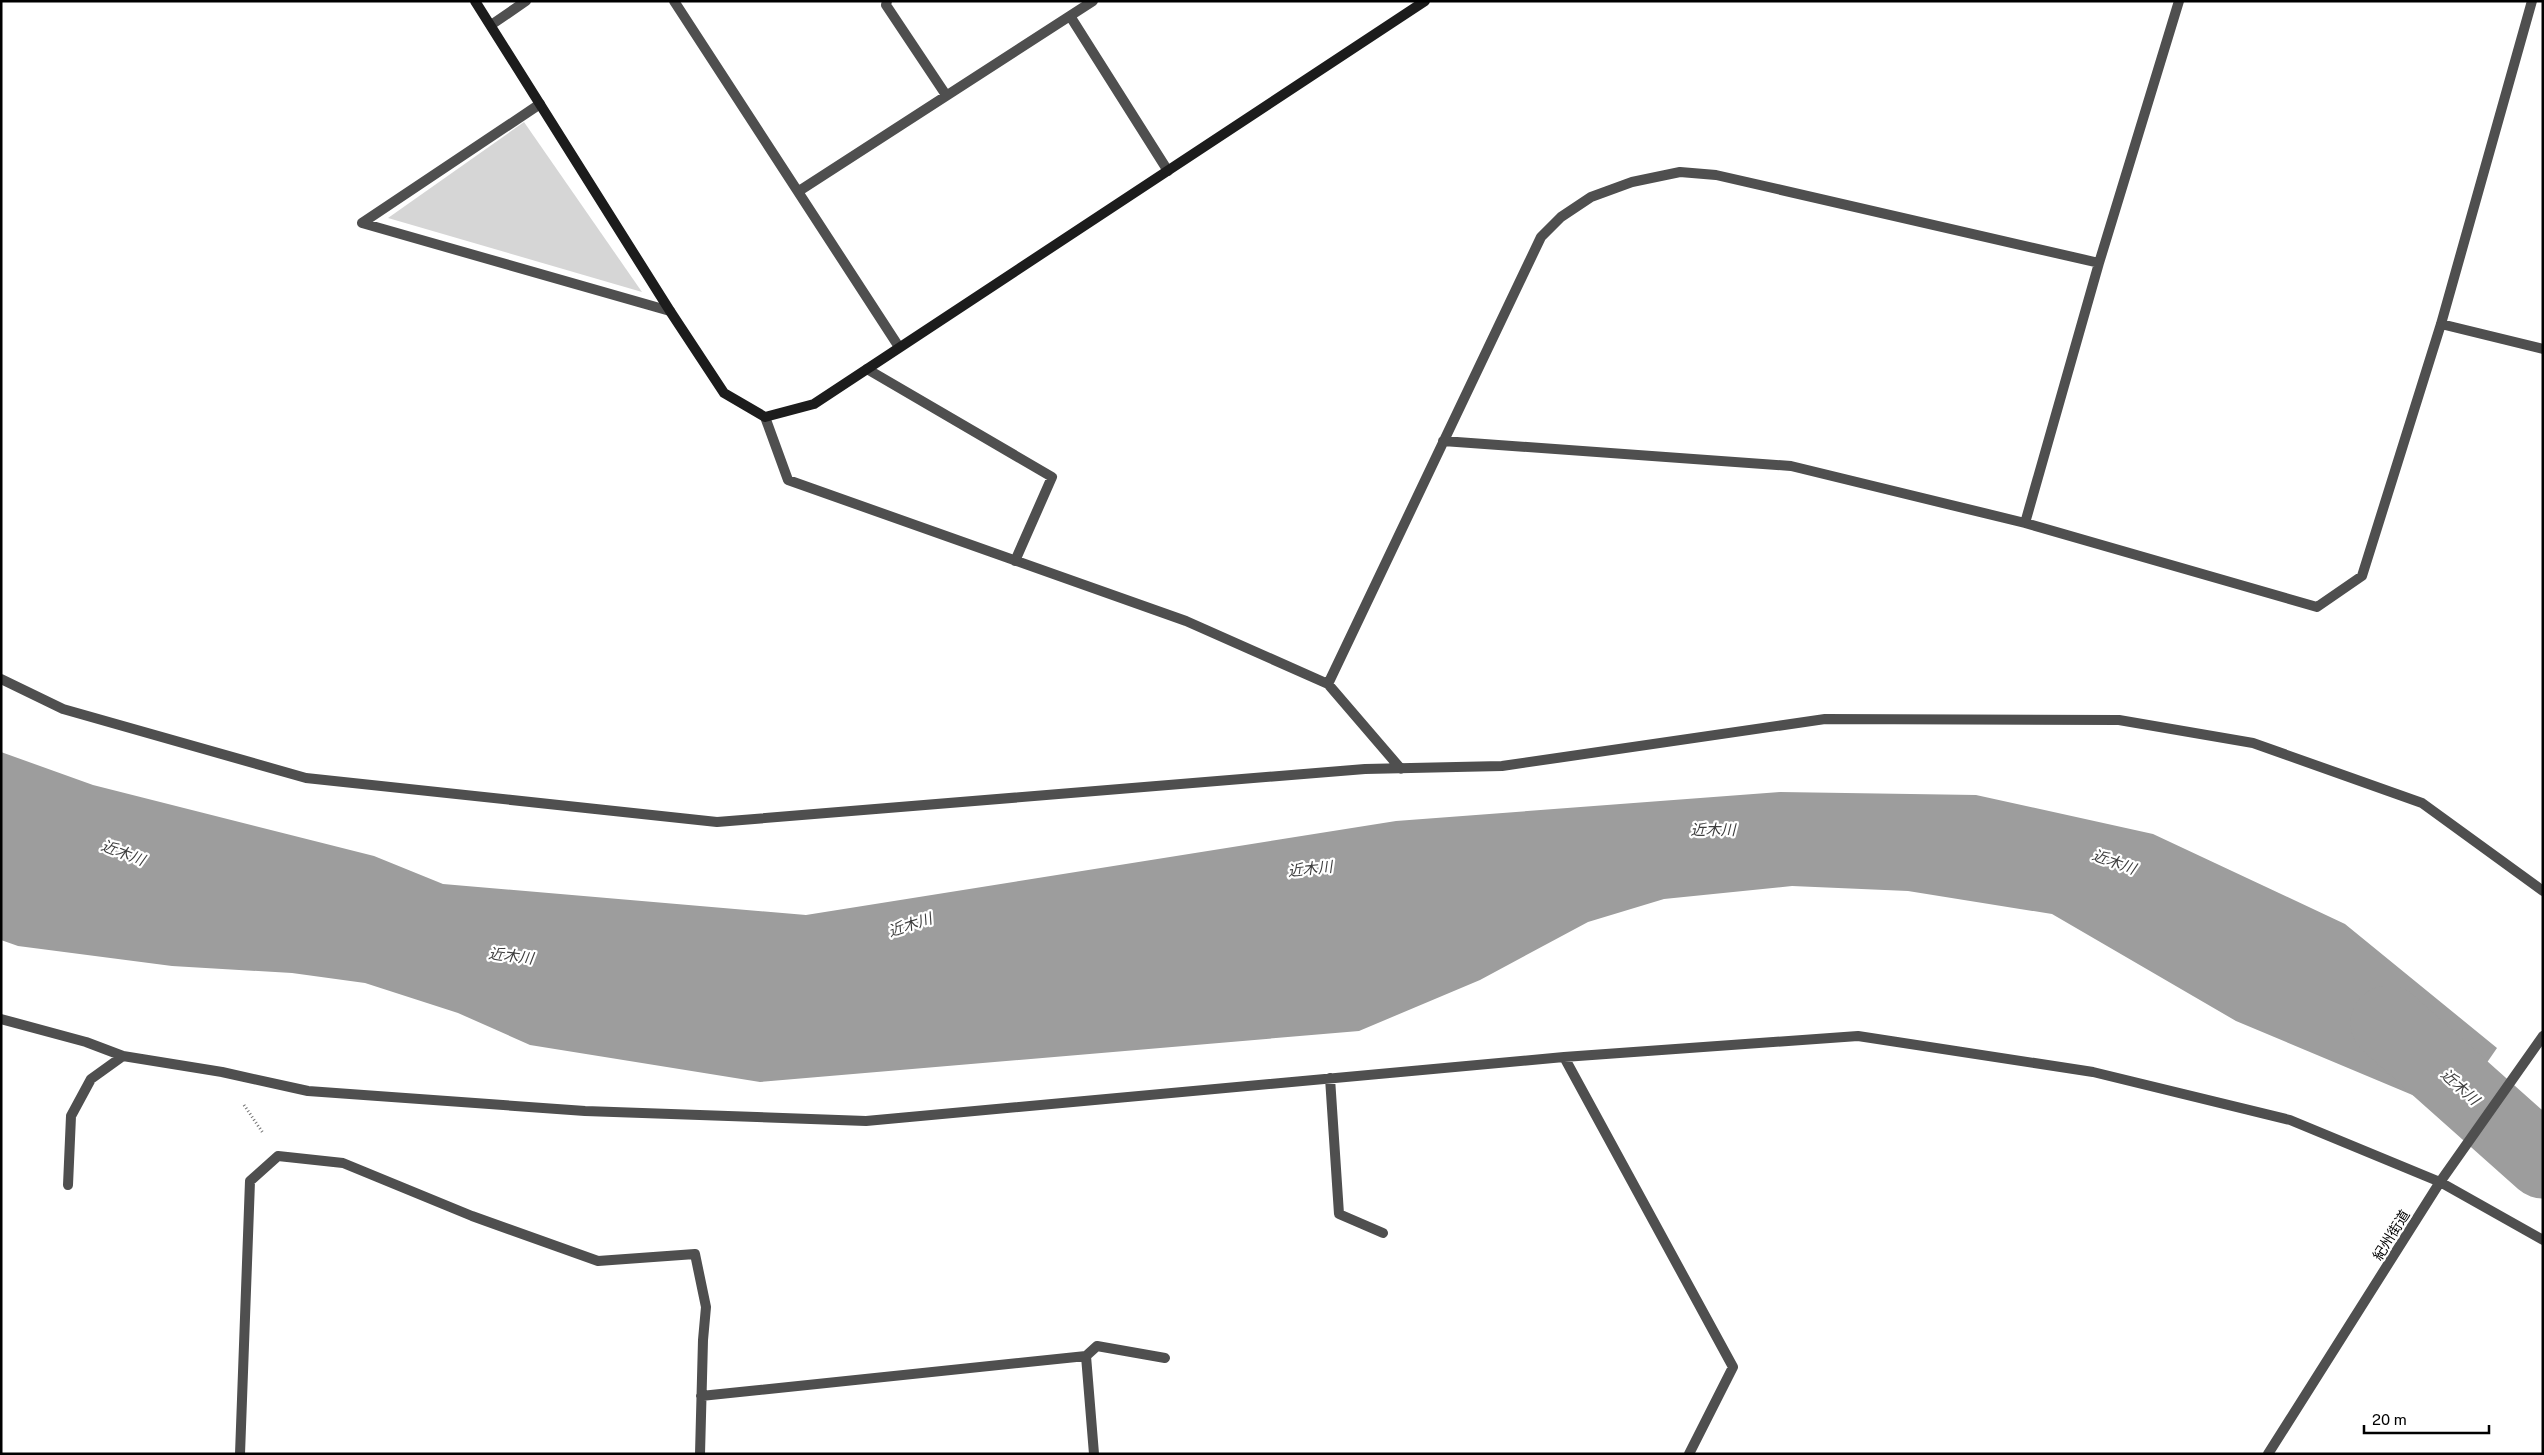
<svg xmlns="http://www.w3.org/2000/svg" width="2544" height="1455" viewBox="0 0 2544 1455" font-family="'Public Sans','Noto Sans JP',sans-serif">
	<rect width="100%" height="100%" fill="#fff"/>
	<path fill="#d6d6d6" d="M 524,122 L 642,292 L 388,218 Z"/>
	<path fill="#9d9d9d" d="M 1,752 L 93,785 L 374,856 L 443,884 L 806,915 L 1396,821 L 1780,792 L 1976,795 L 2153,834 L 2345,924 L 2497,1048 L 2453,1112 L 2236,1021 L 2052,914 L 1908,891 L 1792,886 L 1664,899 L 1588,922 L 1480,980 L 1359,1031 L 760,1082 L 530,1045 L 458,1013 L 365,983 L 292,973 L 172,966 L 18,946 L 1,940 Z"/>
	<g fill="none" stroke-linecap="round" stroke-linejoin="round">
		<path stroke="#9d9d9d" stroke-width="75" d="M 2388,1023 L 2543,1161"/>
		<path stroke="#717171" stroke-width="3" stroke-dasharray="1 2.5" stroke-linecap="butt" d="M 244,1105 L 263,1133"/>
		<path stroke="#4f4f4f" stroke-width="10" d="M 674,1 L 899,347
			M 887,1 L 886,5 L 946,95
			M 1070,16 L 1168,171
			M 491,25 L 526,1
			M 540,104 L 362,223 L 670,311
			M 799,191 L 1093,1
			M 2441,324 L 2543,349
			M 867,369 L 1052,477 L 1015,561
			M 765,417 L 788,480 L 1186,621 L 1328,684 L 1401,769
			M 1443,441 L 1791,466 L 2025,523 L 2317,607 L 2362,576 L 2441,324 L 2532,1
			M 2025,523 L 2099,263 L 2179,1
			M 1,679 L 63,709 L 306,778 L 717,822 L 1365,769 L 1502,766 L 1825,719 L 2119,720 L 2253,743 L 2422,803 L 2543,891
			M 1328,684 L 1541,237 L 1561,217 L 1591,197 L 1632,182 L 1680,172 L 1716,175 L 2099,263
			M 1,1019 L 86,1042 L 123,1056 L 222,1072 L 308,1091 L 585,1111 L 866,1121 L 1564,1057 L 1858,1036 L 2093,1072 L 2290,1120 L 2440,1182 L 2543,1240
			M 1564,1057 L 1733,1367 L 1689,1454
			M 1330,1078 L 1339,1214 L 1383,1233
			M 68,1185 L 71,1116 L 91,1079 L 123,1056
			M 701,1396 L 1086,1356
			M 240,1454 L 250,1181 L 278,1156 L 343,1163 L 472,1216 L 598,1261 L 695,1254 L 706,1307 L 703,1340 L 700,1454
			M 1094,1454 L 1086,1356 L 1097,1346 L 1165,1358
			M 2268,1454 L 2440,1182 L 2543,1036"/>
		<path stroke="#1c1c1c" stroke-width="10" d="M 475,1 L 670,311 L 724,393 L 765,417 L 814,404 L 1425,1"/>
	</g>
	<g text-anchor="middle" stroke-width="4.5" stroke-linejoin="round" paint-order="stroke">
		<g font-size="14" fill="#000" stroke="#fff">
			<text transform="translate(2391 1235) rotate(-58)" y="5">紀州街道</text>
		</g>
		<g font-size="15" font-style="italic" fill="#3e3e3e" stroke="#fff">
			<text x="1713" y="835">近木川</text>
			<text transform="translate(123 853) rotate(21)" y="5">近木川</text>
			<text transform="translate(2114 862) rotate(20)" y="5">近木川</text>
			<text transform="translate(1310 869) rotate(-6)" y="5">近木川</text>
			<text transform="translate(910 925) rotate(-18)" y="5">近木川</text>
			<text transform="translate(511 956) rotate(7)" y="5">近木川</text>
			<text transform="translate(2460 1087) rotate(42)" y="5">近木川</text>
		</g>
	</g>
	<rect width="2544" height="1455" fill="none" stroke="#000000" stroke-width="5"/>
	<path d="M2364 1425v8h125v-8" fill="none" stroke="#000000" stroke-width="2.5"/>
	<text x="2372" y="1425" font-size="15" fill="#000000" stroke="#ffffff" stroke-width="4" paint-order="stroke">20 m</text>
</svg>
